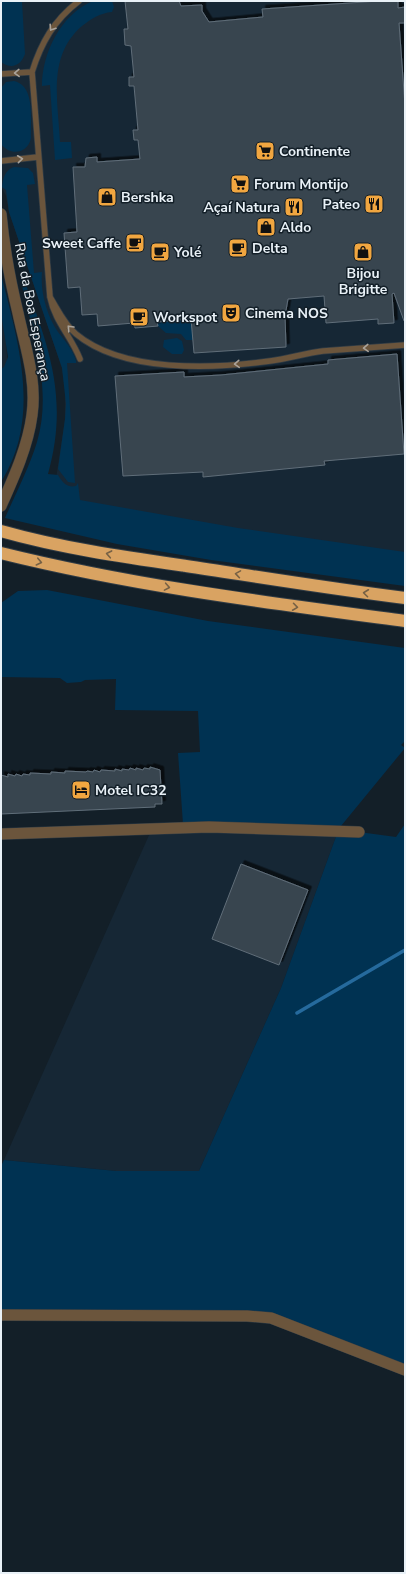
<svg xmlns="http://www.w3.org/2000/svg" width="406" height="1574" viewBox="0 0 406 1574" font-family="'Nunito Sans',sans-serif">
	<defs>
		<filter id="shadow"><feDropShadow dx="3.5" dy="-3.5" stdDeviation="0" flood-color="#0009"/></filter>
	</defs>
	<rect width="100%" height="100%" fill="#131f28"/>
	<path fill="#162735" d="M 1,1 L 405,1 L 405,570 L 78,520 L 54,492 L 65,419 L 65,390 L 62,368 L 9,212 L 6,196 L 2,188 Z
		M 1,276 L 10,395 L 1,397 Z
		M 338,831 L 281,988 L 199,1171 L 116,1171 L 4,1160 L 150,833 Z"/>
	<path fill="#003252" d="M 1,1 L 22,1 L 25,54 C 21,65 12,70 1,62 Z
		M 93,1 L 112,1 L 114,7 L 112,12 C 100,13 91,19 82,26 C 47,56 58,101 60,142 L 71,142 L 72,158 L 55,160 L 50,85 L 42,86 C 42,53 61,14 93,1 Z
		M 14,81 C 36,86 30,120 31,138 C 28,153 11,157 1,144 L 1,88 L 6,82 Z
		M 14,167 L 28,168 L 33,173 L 35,184 L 27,185 L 34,273 L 42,272 C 40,292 47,316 58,332 C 65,341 73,349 76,361 L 76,363 L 67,363 L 75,483 L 68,482 L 58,469 L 65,419 L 66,404 L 62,368 L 9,212 L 6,190 L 2,187 C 3,178 5,170 14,167 Z
		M 21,271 C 47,343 70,395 48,474 L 58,475 C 62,482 67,488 76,486 L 78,483 L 80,500 L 238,528 L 405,552 L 405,586 L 211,560 L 117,544 L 5,518 C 16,493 29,468 37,442 C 53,388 32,330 20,278 Z
		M 1,274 C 18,342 42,417 1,482 L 1,369 L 4,367 L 8,357 L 1,313 Z
		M 191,319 L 193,340 L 186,340 L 181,334 L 166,333 L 158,326 L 157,322 Z
		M 177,338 L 182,341 L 184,350 L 182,354 L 172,354 L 163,347 L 164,340 Z
		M 47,590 L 208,621 L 405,648 L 405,741 L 401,745 L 405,748 L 341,826 L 183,824 L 178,753 L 200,752 L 198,711 L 115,710 L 116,679 L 85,680 L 81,682 L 67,683 L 60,678 L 1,677 L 1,603 L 18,591 Z
		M 405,824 L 405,1369 L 272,1319 L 1,1311 L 1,1166 L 4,1160 L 116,1171 L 199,1171 L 281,988 L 338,831 L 359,832 L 396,837 Z"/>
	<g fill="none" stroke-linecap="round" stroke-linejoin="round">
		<path stroke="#256a9d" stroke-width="3.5" d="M 297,1013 L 405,950"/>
	</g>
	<path fill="#38444f" stroke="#606e79" filter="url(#shadow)" d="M 125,1 L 179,1 L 181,6 L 202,5 L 202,11 L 209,22 L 263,17 L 262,9 L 379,1 L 398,1 L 398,8 L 405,7 L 405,23 L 399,23 L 405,106 L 405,321 L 404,321 L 394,293 L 392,294 L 394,323 L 378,324 L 378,319 L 326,323 L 324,296 L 288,299 L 285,316 L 286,347 L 194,353 L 191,319 L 157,322 L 158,326 L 135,328 L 134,323 L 98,326 L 97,314 L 82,315 L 80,287 L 68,288 L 64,233 L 77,232 L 73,167 L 85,167 L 86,158 L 97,157 L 97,162 L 140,159 L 138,140 L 134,140 L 133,130 L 138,130 L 134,86 L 129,86 L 129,77 L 134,77 L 131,46 L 125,45 L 124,29 L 128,29 Z
		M 397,354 L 404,454 L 324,461 L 325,465 L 203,477 L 203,472 L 123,476 L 115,376 L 184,372 L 184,377 L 221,375 L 328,364 L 328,360 Z
		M 150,767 L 160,770 L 162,804 L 155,804 L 155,807 L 1,814 L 1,775 L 8,777 L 8,774 L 15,776 L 16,774 L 22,776 L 23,774 L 30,775 L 30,773 L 51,774 L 51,772 L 65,773 L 65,771 L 86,772 L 87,771 L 93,772 L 94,770 L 100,772 L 101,770 L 115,771 L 115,769 L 122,771 L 122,769 L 129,770 L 130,768 L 136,770 L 136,768 L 143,770 L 144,768 L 150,769 Z
		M 241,864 L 308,890 L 279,965 L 212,939 Z"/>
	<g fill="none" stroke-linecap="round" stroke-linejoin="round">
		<g stroke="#313c45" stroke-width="7">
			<path id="service" d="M 79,1 C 54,20 41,43 32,72 L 50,297 C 55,322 71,336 80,359
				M 1,74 L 32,72
				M 1,161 L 38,157
				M 50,297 C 58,310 64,324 76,334 C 123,373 213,369 270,361 C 288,359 305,353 323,351 C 350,349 378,347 405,345"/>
		</g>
		<g stroke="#313c45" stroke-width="12">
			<path id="minor" d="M 1,834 L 209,827 L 359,832
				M 1,1315 L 247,1316 L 271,1318 L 405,1370"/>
		</g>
		<g stroke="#313c45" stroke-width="12">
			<path id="tertiary" d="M 1,214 C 4,247 10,280 18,313 C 25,346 37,380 32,415 C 28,446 14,477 1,506"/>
		</g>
		<g stroke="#313c45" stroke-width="14">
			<path id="motorway" d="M 1,531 C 61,548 124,557 186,566 C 259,577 332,589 405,598
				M 1,553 C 134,586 270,603 405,621"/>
		</g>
		<use href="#service" stroke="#6b553c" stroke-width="5.5"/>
		<use href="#minor" stroke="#6b553c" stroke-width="11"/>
		<use href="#tertiary" stroke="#6b553c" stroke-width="11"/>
		<use href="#motorway" stroke="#d9a362" stroke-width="12"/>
	</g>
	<defs><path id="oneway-chevron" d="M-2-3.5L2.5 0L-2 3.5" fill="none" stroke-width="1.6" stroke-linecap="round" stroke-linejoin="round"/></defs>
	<g stroke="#aaa39a">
		<use href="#oneway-chevron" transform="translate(52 28) rotate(123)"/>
		<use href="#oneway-chevron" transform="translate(17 73) rotate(178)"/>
		<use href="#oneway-chevron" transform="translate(20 159) rotate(-6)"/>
		<use href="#oneway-chevron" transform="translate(70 328) rotate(-133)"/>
		<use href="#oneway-chevron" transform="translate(366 348) rotate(177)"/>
		<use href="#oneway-chevron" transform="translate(237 364) rotate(176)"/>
	</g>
	<g stroke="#766145">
		<use href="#oneway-chevron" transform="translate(109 554) rotate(-169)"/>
		<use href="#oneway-chevron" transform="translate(39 562) rotate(13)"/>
		<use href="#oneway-chevron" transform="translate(238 574) rotate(-171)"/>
		<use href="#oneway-chevron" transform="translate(167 587) rotate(10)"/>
		<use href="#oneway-chevron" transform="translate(366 593) rotate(-173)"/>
		<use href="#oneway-chevron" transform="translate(295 607) rotate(8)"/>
	</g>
	<defs>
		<g id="supermarket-square" transform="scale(1)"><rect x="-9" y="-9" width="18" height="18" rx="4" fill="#f1a640" stroke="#131f28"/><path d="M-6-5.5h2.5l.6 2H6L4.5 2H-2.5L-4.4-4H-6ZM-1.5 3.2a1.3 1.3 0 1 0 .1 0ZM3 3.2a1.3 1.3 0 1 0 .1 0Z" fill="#111"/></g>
		<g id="shop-square" transform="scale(1)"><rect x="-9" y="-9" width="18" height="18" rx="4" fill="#f1a640" stroke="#131f28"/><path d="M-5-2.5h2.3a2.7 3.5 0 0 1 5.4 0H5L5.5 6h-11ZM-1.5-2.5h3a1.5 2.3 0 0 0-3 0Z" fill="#111"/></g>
		<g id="restaurant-square" transform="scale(1)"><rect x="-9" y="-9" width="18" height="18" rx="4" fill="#f1a640" stroke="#131f28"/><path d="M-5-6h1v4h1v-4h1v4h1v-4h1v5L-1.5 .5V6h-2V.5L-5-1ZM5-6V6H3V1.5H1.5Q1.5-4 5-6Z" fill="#111"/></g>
		<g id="cafe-square" transform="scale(1)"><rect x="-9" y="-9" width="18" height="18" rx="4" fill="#f1a640" stroke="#131f28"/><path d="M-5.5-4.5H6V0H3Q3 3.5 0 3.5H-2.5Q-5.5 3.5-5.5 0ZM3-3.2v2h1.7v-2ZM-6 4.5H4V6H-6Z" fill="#111"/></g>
		<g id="theatre-square" transform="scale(1)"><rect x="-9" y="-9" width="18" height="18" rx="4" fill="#f1a640" stroke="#131f28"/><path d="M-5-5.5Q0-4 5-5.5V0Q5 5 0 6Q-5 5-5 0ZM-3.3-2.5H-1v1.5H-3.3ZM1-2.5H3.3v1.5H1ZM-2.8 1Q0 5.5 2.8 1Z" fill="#111"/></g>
		<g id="hotel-square" transform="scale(1)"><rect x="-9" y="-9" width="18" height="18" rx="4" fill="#f1a640" stroke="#131f28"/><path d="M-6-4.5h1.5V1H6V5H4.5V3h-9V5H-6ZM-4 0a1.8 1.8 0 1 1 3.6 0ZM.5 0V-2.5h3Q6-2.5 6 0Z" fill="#111"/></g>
	</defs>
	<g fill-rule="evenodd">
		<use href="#supermarket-square" x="265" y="151"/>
		<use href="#supermarket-square" x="240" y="184"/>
		<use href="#shop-square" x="107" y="197"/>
		<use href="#restaurant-square" x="374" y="204"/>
		<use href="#restaurant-square" x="294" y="207"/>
		<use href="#shop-square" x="266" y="227"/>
		<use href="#cafe-square" x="135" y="243"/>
		<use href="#cafe-square" x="238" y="248"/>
		<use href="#cafe-square" x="160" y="252"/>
		<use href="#shop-square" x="363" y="252"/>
		<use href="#theatre-square" x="231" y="313"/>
		<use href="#cafe-square" x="139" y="317"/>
		<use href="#hotel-square" x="81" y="790"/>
	</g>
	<g text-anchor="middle" stroke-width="3" stroke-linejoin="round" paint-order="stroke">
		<g font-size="14" font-weight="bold" fill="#e9f1f7" stroke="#131f28" text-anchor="start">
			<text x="279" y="156">Continente</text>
			<text x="254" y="189">Forum Montijo</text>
			<text x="121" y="202">Bershka</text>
			<text x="360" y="209" text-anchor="end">Pateo</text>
			<text x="280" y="212" text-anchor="end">Açaí Natura</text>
			<text x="280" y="232">Aldo</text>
			<text x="121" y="248" text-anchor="end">Sweet Caffe</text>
			<text x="252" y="253">Delta</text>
			<text x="174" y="257">Yolé</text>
			<text x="363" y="278" text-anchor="middle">Bijou<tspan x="363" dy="16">Brigitte</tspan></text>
			<text x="245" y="318">Cinema NOS</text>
			<text x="153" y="322">Workspot</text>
			<text x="95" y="795">Motel IC32</text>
		</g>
		<g font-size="14" fill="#e9f1f7" stroke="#131f28">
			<text transform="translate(33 312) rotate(79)" y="5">Rua da Boa Esperança</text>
		</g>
	</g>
	<rect width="406" height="1574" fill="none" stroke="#e9f1f7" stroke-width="4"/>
</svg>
